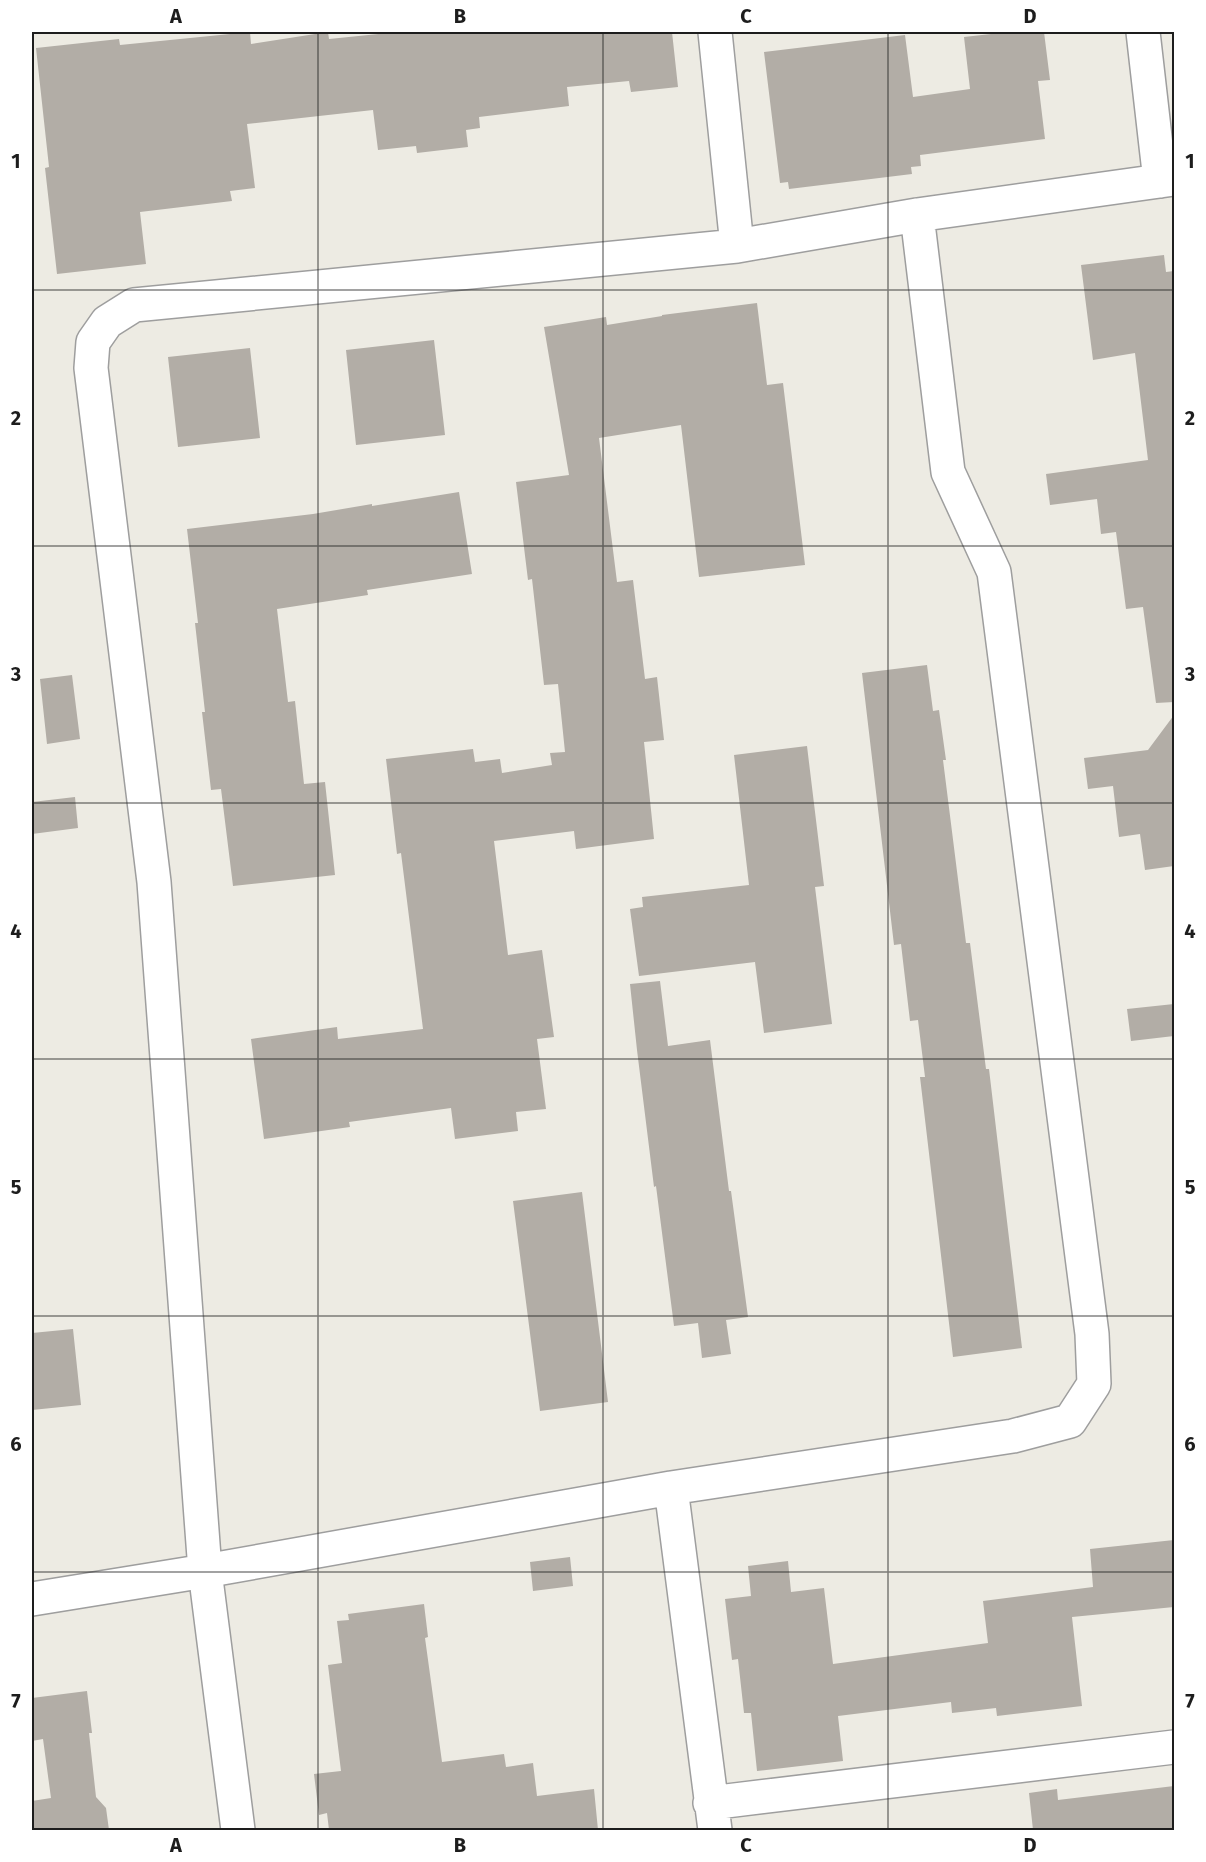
<svg xmlns="http://www.w3.org/2000/svg" width="1206" height="1862" viewBox="0 0 1206 1862" font-family="'Fira Sans',sans-serif">
	<rect width="100%" height="100%" fill="#edebe3"/>
	<path fill="#b2ada6" d="M 250,32 L 251,44 L 328,32 L 329,39 L 398,32 L 672,32 L 678,87 L 631,92 L 629,81 L 567,87 L 569,106 L 479,117 L 480,128 L 466,130 L 468,147 L 417,153 L 416,146 L 378,150 L 373,110 L 247,124 L 255,188 L 230,191 L 232,201 L 140,212 L 146,264 L 57,274 L 45,168 L 49,167 L 36,48 L 119,39 L 120,45 Z
		M 1009,32 L 1044,32 L 1050,80 L 1038,81 L 1045,139 L 920,155 L 921,166 L 911,167 L 912,174 L 789,189 L 788,182 L 780,183 L 764,52 L 905,35 L 913,97 L 970,89 L 964,37 Z
		M 1164,255 L 1166,272 L 1174,271 L 1174,702 L 1156,703 L 1143,607 L 1126,609 L 1116,532 L 1101,534 L 1097,499 L 1050,505 L 1046,474 L 1148,460 L 1135,353 L 1093,360 L 1081,265 Z
		M 757,303 L 767,385 L 783,383 L 805,565 L 699,577 L 681,425 L 599,438 L 617,582 L 633,580 L 645,679 L 657,677 L 664,740 L 644,742 L 654,839 L 576,849 L 574,831 L 494,841 L 508,955 L 542,950 L 554,1037 L 537,1039 L 546,1109 L 516,1112 L 518,1131 L 455,1139 L 451,1108 L 349,1122 L 350,1127 L 264,1139 L 251,1039 L 337,1027 L 338,1039 L 423,1029 L 401,853 L 397,854 L 386,759 L 473,749 L 475,762 L 500,759 L 502,773 L 552,765 L 550,753 L 565,752 L 558,684 L 544,685 L 532,579 L 528,580 L 516,482 L 569,475 L 544,327 L 606,317 L 607,325 L 662,316 L 662,315 Z
		M 434,340 L 445,435 L 356,445 L 346,350 Z
		M 250,348 L 260,438 L 178,447 L 168,357 Z
		M 459,492 L 472,574 L 367,590 L 368,595 L 277,609 L 288,702 L 295,701 L 304,784 L 325,782 L 335,875 L 233,886 L 221,789 L 211,790 L 202,712 L 205,712 L 195,623 L 198,623 L 187,529 L 313,514 L 372,504 L 372,506 Z
		M 927,665 L 933,711 L 939,710 L 946,760 L 943,760 L 966,943 L 970,943 L 986,1069 L 989,1069 L 1022,1348 L 953,1357 L 920,1077 L 925,1077 L 918,1020 L 910,1021 L 901,944 L 894,945 L 862,673 Z
		M 72,675 L 80,739 L 47,744 L 40,679 Z
		M 1174,715 L 1174,866 L 1145,870 L 1140,834 L 1119,837 L 1113,786 L 1088,789 L 1084,758 L 1148,750 Z
		M 807,746 L 824,886 L 815,887 L 832,1024 L 764,1033 L 755,962 L 639,976 L 630,909 L 643,907 L 642,897 L 749,885 L 734,755 Z
		M 75,797 L 78,828 L 32,834 L 32,802 Z
		M 660,981 L 668,1046 L 710,1040 L 729,1191 L 731,1191 L 748,1317 L 726,1320 L 731,1354 L 702,1358 L 698,1323 L 674,1326 L 656,1186 L 654,1187 L 637,1050 L 630,984 Z
		M 1174,1004 L 1174,1036 L 1131,1041 L 1127,1009 Z
		M 582,1192 L 608,1402 L 540,1411 L 513,1201 Z
		M 73,1329 L 81,1405 L 32,1410 L 32,1333 Z
		M 1174,1540 L 1174,1607 L 1072,1617 L 1082,1706 L 997,1716 L 996,1708 L 952,1713 L 951,1702 L 838,1716 L 843,1761 L 757,1771 L 751,1713 L 744,1713 L 738,1659 L 732,1660 L 725,1599 L 751,1596 L 748,1566 L 788,1561 L 791,1592 L 824,1588 L 833,1664 L 988,1643 L 983,1601 L 1093,1587 L 1090,1549 Z
		M 570,1557 L 573,1586 L 533,1591 L 530,1562 Z
		M 424,1604 L 428,1637 L 425,1638 L 442,1762 L 504,1754 L 506,1767 L 533,1763 L 537,1796 L 594,1789 L 598,1830 L 329,1830 L 327,1813 L 319,1815 L 314,1774 L 341,1771 L 328,1665 L 342,1663 L 337,1621 L 349,1620 L 348,1614 Z
		M 87,1691 L 92,1733 L 89,1733 L 96,1797 L 106,1808 L 109,1830 L 32,1830 L 32,1801 L 51,1798 L 43,1739 L 32,1741 L 32,1698 Z
		M 1174,1786 L 1174,1830 L 1033,1830 L 1029,1793 L 1057,1789 L 1058,1800 Z"/>
	<g fill="none" stroke-linecap="round" stroke-linejoin="round">
		<g stroke="#9e9e9e" stroke-width="36">
			<path id="minor" d="M 715,32 L 737,246
				M 1143,32 L 1160,181
				M 671,1488 L 715,1830
				M 32,1599 L 205,1571 L 671,1488 L 1013,1436 L 1070,1421 L 1094,1384 L 1092,1334 L 994,572 L 948,472 L 917,215
				M 710,1803 L 1174,1747
				M 238,1830 L 205,1571 L 154,882 L 91,368 L 93,342 L 107,322 L 134,305 L 737,246 L 917,215 L 1174,179"/>
		</g>
		<use href="#minor" stroke="#fff" stroke-width="33"/>
	</g>
	<path fill="none" stroke="#1d1d1d" stroke-width="1.5" stroke-opacity="0.55" d="M 318,32 L 318,1830M 603,32 L 603,1830M 888,32 L 888,1830M 32,290 L 1174,290M 32,546 L 1174,546M 32,803 L 1174,803M 32,1059 L 1174,1059M 32,1316 L 1174,1316M 32,1572 L 1174,1572"/>
	<rect width="1206" height="1862" fill="none" stroke="#ffffff" stroke-width="66"/>
	<rect x="33" y="33" width="1140" height="1796" fill="none" stroke="#1d1d1d" stroke-width="2"/>
	<g font-size="20" text-anchor="middle" font-weight="bold" fill="#1d1d1d">
		<text x="176" y="23">A</text>
		<text x="460" y="23">B</text>
		<text x="746" y="23">C</text>
		<text x="1030" y="23">D</text>
		<text x="16" y="168">1</text>
		<text x="1190" y="168">1</text>
		<text x="16" y="425">2</text>
		<text x="1190" y="425">2</text>
		<text x="16" y="681">3</text>
		<text x="1190" y="681">3</text>
		<text x="16" y="938">4</text>
		<text x="1190" y="938">4</text>
		<text x="16" y="1194">5</text>
		<text x="1190" y="1194">5</text>
		<text x="16" y="1451">6</text>
		<text x="1190" y="1451">6</text>
		<text x="16" y="1708">7</text>
		<text x="1190" y="1708">7</text>
		<text x="176" y="1852">A</text>
		<text x="460" y="1852">B</text>
		<text x="746" y="1852">C</text>
		<text x="1030" y="1852">D</text>
	</g>
</svg>
